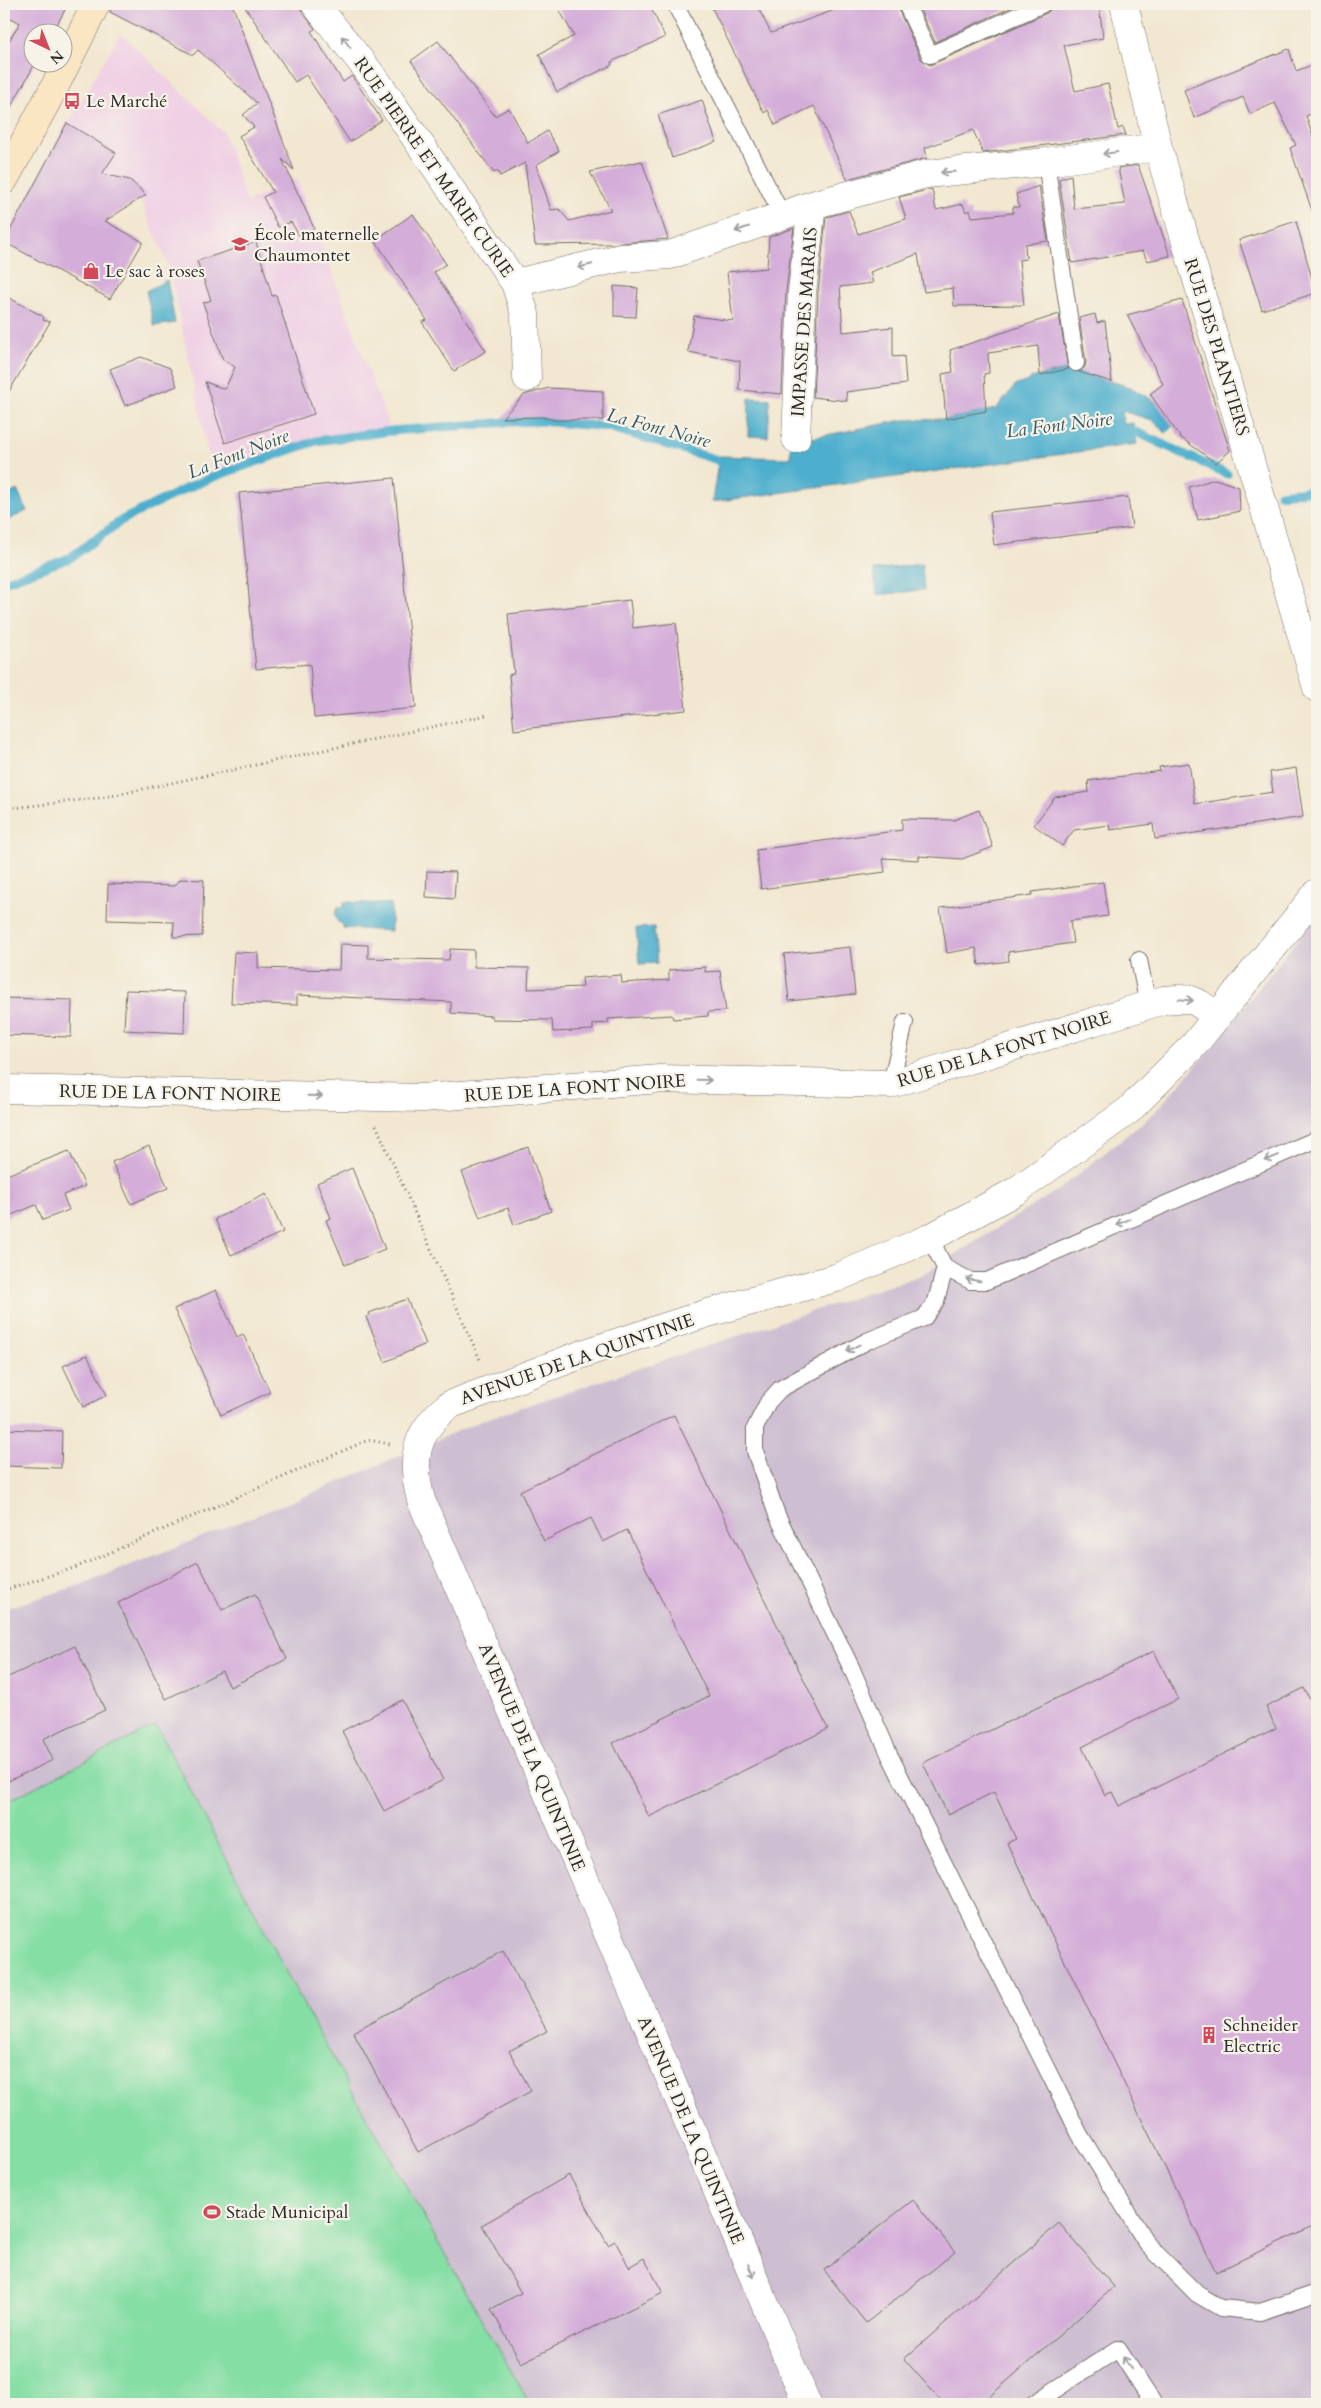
<svg xmlns="http://www.w3.org/2000/svg" width="1321" height="2408" viewBox="0 0 1321 2408" font-family="Cardo,serif">
	<rect width="100%" height="100%" fill="#f7f3e8"/>
	<filter id="ink" filterUnits="userSpaceOnUse"><feTurbulence type="fractalNoise" baseFrequency=".02" numOctaves="2"/><feDisplacementMap in="SourceGraphic" scale="10" xChannelSelector="R" yChannelSelector="G"/><feConvolveMatrix kernelMatrix="1 2 1 2 8 2 1 2 1" color-interpolation-filters="sRGB"/></filter>
	<filter id="wash" filterUnits="userSpaceOnUse"><feTurbulence type="fractalNoise" baseFrequency=".0096" numOctaves="4" result="noise"/><feDisplacementMap in="SourceGraphic" scale="20" xChannelSelector="R" yChannelSelector="G"/><feGaussianBlur stdDeviation="1.12" result="paint"/><feColorMatrix in="noise" values="0 0 0 0 0 0 0 0 0 0 0 0 0 0 0 0 0 1.4 0 .05"/><feComposite in="paint" operator="in"/></filter>
	<g filter="url(#wash)">
		<rect width="100%" height="100%" fill="#f2e7d0"/>
		<path fill="#f0d0e5" d="M 120,33 L 223,132 L 247,202 L 297,179 L 391,431 L 316,441 L 213,477 L 169,267 L 140,199 L 105,221 L 89,197 L 41,172 Z"/>
		<path fill="#cebed2" d="M 1317,915 L 1317,2404 L 530,2404 L 311,2019 L 156,1726 L 4,1803 L 4,1609 L 80,1585 L 308,1495 L 486,1419 L 922,1275 L 1061,1188 L 1153,1114 L 1210,1050 Z"/>
		<path fill="#85dea4" stroke="#588468" d="M 156,1725 L 311,2019 L 530,2404 L 4,2404 L 4,1803 Z"/>
		<path fill="#4eafcd" stroke="#3c6d7c" d="M 167,280 L 175,323 L 154,326 L 146,291 Z
			M 1069,369 L 1130,387 L 1156,402 L 1173,426 L 1166,433 L 1152,420 L 1122,411 L 1123,424 L 1133,423 L 1137,444 L 712,502 L 719,456 L 790,458 L 791,442 L 903,420 L 946,419 L 996,409 L 1016,385 L 1028,381 L 1031,378 Z
			M 749,398 L 770,399 L 768,437 L 748,436 Z
			M 17,490 L 27,511 L 6,521 L 4,528 L 4,497 Z
			M 922,564 L 924,590 L 877,595 L 874,570 Z
			M 344,902 L 391,904 L 391,931 L 343,928 L 343,925 L 337,921 L 335,914 L 338,908 L 344,907 Z
			M 654,927 L 657,963 L 639,964 L 636,928 Z"/>
		<g fill="none" stroke-linecap="round" stroke-linejoin="round">
			<path stroke="#4eafcd" stroke-width="9" d="M 1124,433 L 1134,431 L 1227,474
				M 1280,494 L 1317,490
				M 4,582 L 70,558 L 122,520 L 185,489 L 213,477 L 316,441 L 391,431 L 509,422 L 540,421 L 608,427 L 718,460 L 724,468"/>
		</g>
		<g id="blocks">
			<path fill="#d4add9" d="M 4,4 L 68,4 L 53,32 L 32,32 L 32,62 L 36,62 L 4,119 L 4,49 L 20,23 L 4,14 Z
				M 112,4 L 232,4 L 294,170 L 282,159 L 314,228 L 299,235 L 291,222 L 278,227 L 263,197 L 273,192 L 239,136 L 254,127 L 243,115 L 257,103 L 198,50 L 193,55 L 110,12 Z
				M 243,4 L 297,4 L 315,29 L 311,31 L 343,82 L 352,76 L 382,120 L 350,142 L 306,75 L 295,82 Z
				M 556,4 L 649,4 L 665,37 L 611,62 L 612,65 L 557,92 L 539,54 L 574,36 Z
				M 710,4 L 756,4 L 771,33 L 851,4 L 896,4 L 921,59 L 930,65 L 1047,13 L 1051,9 L 1053,4 L 1099,4 L 1103,38 L 1064,45 L 1075,91 L 1108,84 L 1118,129 L 1123,127 L 1126,135 L 983,153 L 973,130 L 925,148 L 927,158 L 847,179 L 814,106 L 775,125 L 768,110 L 764,113 Z
				M 917,4 L 1019,4 L 935,42 Z
				M 438,41 L 495,116 L 509,108 L 528,143 L 547,131 L 559,151 L 536,165 L 551,210 L 559,209 L 569,221 L 611,210 L 590,172 L 642,161 L 668,239 L 610,244 L 535,245 L 525,163 L 500,176 L 498,171 L 494,173 L 411,61 Z
				M 1289,49 L 1296,71 L 1317,63 L 1317,112 L 1306,116 L 1314,140 L 1317,138 L 1317,215 L 1314,216 L 1290,148 L 1296,145 L 1275,103 L 1250,114 L 1243,97 L 1194,118 L 1184,90 Z
				M 702,100 L 716,142 L 672,158 L 658,115 Z
				M 67,123 L 116,153 L 102,174 L 130,180 L 146,195 L 105,221 L 143,242 L 110,299 L 4,242 Z
				M 1138,165 L 1170,256 L 1147,261 L 1143,251 L 1072,263 L 1059,179 L 1071,175 L 1074,209 L 1125,204 L 1118,168 Z
				M 1039,186 L 1048,241 L 1025,244 L 1026,259 L 1019,260 L 1024,305 L 954,306 L 953,288 L 924,292 L 918,254 L 870,272 L 873,283 L 840,287 L 843,332 L 893,327 L 893,357 L 904,356 L 906,384 L 846,392 L 847,401 L 813,397 L 818,293 L 826,217 L 849,211 L 858,234 L 906,219 L 899,197 L 932,189 L 936,210 L 963,204 L 966,212 L 970,210 L 972,217 L 1013,213 L 1013,207 L 1019,207 L 1016,194 Z
				M 413,214 L 446,264 L 434,272 L 486,351 L 454,371 L 422,322 L 427,320 L 375,240 Z
				M 1296,221 L 1316,293 L 1262,310 L 1239,240 Z
				M 794,228 L 786,291 L 782,394 L 739,390 L 740,361 L 688,352 L 694,316 L 733,321 L 727,272 L 767,268 L 769,237 Z
				M 256,242 L 272,296 L 276,295 L 314,414 L 225,443 L 205,382 L 225,389 L 235,367 L 223,360 L 203,303 L 211,300 L 197,261 Z
				M 614,286 L 638,288 L 636,317 L 614,316 Z
				M 4,295 L 44,317 L 43,320 L 50,322 L 4,400 Z
				M 1182,300 L 1230,451 L 1216,463 L 1180,437 L 1150,394 L 1163,384 L 1127,315 Z
				M 1059,314 L 1068,369 L 1040,375 L 1038,346 L 988,353 L 989,373 L 984,374 L 986,411 L 946,419 L 942,374 L 953,372 L 950,350 Z
				M 1095,314 L 1097,323 L 1105,321 L 1112,382 L 1079,372 L 1085,367 L 1086,362 L 1079,318 Z
				M 141,357 L 170,368 L 177,386 L 125,406 L 110,369 Z
				M 549,388 L 603,391 L 603,420 L 555,420 L 542,417 L 502,418 L 524,395 Z
				M 394,478 L 416,708 L 314,718 L 310,664 L 256,669 L 239,493 Z
				M 1215,479 L 1239,487 L 1240,511 L 1198,520 L 1189,487 Z
				M 1128,497 L 1132,528 L 994,545 L 990,512 Z
				M 630,600 L 633,628 L 676,623 L 686,710 L 514,730 L 509,675 L 514,673 L 508,614 Z
				M 1189,763 L 1195,804 L 1273,792 L 1270,772 L 1296,768 L 1303,817 L 1155,839 L 1153,824 L 1110,830 L 1109,825 L 1074,830 L 1062,846 L 1034,825 L 1055,797 L 1089,792 L 1088,781 L 1160,771 L 1159,767 Z
				M 979,810 L 993,847 L 962,859 L 919,856 L 919,860 L 883,858 L 885,872 L 761,889 L 756,850 L 902,830 L 902,819 L 954,820 Z
				M 427,871 L 456,872 L 454,899 L 426,897 Z
				M 181,879 L 204,880 L 202,936 L 173,937 L 174,922 L 107,920 L 108,884 L 174,886 Z
				M 1103,882 L 1108,916 L 1070,921 L 1073,943 L 1008,952 L 1009,961 L 979,965 L 976,948 L 947,953 L 940,908 L 1032,895 L 1032,892 Z
				M 340,944 L 368,945 L 368,958 L 449,960 L 450,949 L 474,950 L 474,967 L 529,968 L 528,989 L 583,987 L 582,978 L 621,975 L 622,983 L 669,980 L 669,970 L 705,967 L 705,972 L 720,971 L 726,1011 L 708,1012 L 708,1016 L 673,1019 L 672,1015 L 608,1019 L 608,1023 L 593,1024 L 593,1030 L 553,1032 L 552,1020 L 492,1019 L 492,1016 L 451,1013 L 451,1002 L 297,995 L 297,1005 L 231,1003 L 234,952 L 258,953 L 258,968 L 339,970 Z
				M 850,947 L 855,994 L 789,1001 L 784,954 Z
				M 126,990 L 185,992 L 184,1033 L 124,1030 Z
				M 4,998 L 72,1000 L 71,1037 L 4,1035 Z
				M 149,1146 L 168,1188 L 131,1204 L 112,1162 Z
				M 528,1147 L 551,1211 L 514,1225 L 508,1208 L 480,1218 L 462,1172 Z
				M 69,1151 L 85,1186 L 63,1195 L 69,1210 L 43,1220 L 36,1205 L 4,1218 L 4,1176 Z
				M 352,1168 L 385,1249 L 345,1265 L 326,1220 L 331,1218 L 317,1183 Z
				M 266,1194 L 283,1232 L 231,1255 L 215,1219 Z
				M 216,1290 L 237,1337 L 243,1334 L 270,1392 L 221,1415 L 174,1309 Z
				M 407,1299 L 426,1344 L 385,1362 L 366,1317 L 370,1315 L 369,1313 Z
				M 87,1355 L 107,1395 L 83,1407 L 63,1366 Z
				M 674,1415 L 828,1729 L 649,1817 L 613,1743 L 709,1696 L 627,1530 L 603,1542 L 591,1518 L 544,1541 L 520,1491 Z
				M 4,1429 L 62,1431 L 61,1468 L 4,1466 Z
				M 198,1562 L 222,1610 L 255,1594 L 287,1659 L 230,1687 L 222,1671 L 166,1699 L 118,1603 Z
				M 75,1646 L 105,1710 L 43,1739 L 53,1760 L 4,1783 L 4,1679 Z
				M 1154,1651 L 1178,1699 L 1082,1747 L 1105,1795 L 1112,1792 L 1119,1806 L 1276,1728 L 1266,1707 L 1304,1688 L 1317,1714 L 1317,2224 L 1216,2272 L 1007,1843 L 1016,1839 L 994,1792 L 948,1815 L 923,1763 Z
				M 402,1700 L 443,1780 L 384,1811 L 342,1731 Z
				M 503,1951 L 547,2031 L 509,2051 L 531,2091 L 418,2152 L 353,2032 Z
				M 569,2175 L 608,2245 L 615,2241 L 629,2267 L 644,2258 L 663,2293 L 521,2363 L 491,2309 L 521,2293 L 482,2225 Z
				M 913,2200 L 955,2252 L 866,2323 L 824,2270 Z
				M 1059,2223 L 1114,2287 L 981,2404 L 944,2404 L 904,2359 Z"/>
		</g>
	</g>
	<g filter="url(#ink)">
		<use href="#blocks" fill-opacity="0" stroke="#716d65" stroke-width="1"/>
		<g fill="none" stroke-linecap="round" stroke-linejoin="round">
			<g stroke="#716d65" stroke-width="18">
				<path id="lane" d="M 675,4 L 782,215
					M 906,4 L 930,55 L 1043,4
					M 1046,162 L 1076,363
					M 1139,960 L 1148,1005
					M 891,1084 L 905,1022
					M 1317,1139 L 987,1281 L 971,1281 L 945,1268 L 936,1301 L 924,1318 L 867,1341 L 780,1389 L 768,1402 L 755,1428 L 755,1451 L 777,1515 L 850,1665 L 890,1756 L 1080,2135 L 1147,2244 L 1197,2294 L 1221,2308 L 1260,2312 L 1317,2293
					M 930,1238 L 945,1268
					M 1033,2404 L 1118,2349 L 1154,2404"/>
			</g>
			<g stroke="#716d65" stroke-width="29">
				<path id="street" d="M 315,4 L 378,83 L 515,283 L 525,314 L 527,378
					M 1124,4 L 1158,147 L 1317,688
					M 515,283 L 620,258 L 670,255 L 812,205 L 926,174 L 1046,162 L 1158,147
					M 796,439 L 802,292 L 812,205
					M 4,1089 L 423,1098 L 660,1079 L 891,1084 L 1164,1000 C 1194,997 1194,999 1217,1017
					M 807,2404 L 651,2033 L 421,1500 C 410,1459 415,1432 449,1405 L 588,1352 L 708,1313 L 836,1278 L 930,1238 L 1016,1191 L 1128,1111 L 1194,1045 L 1317,893"/>
			</g>
			<g stroke="#716d65" stroke-width="29">
				<path id="secondary" d="M 4,180 L 54,88 L 96,4"/>
			</g>
			<path stroke="#716d65" stroke-width="3" stroke-dasharray="1 4" stroke-linecap="butt" d="M 4,809 L 106,797 L 487,715
				M 376,1125 L 481,1362
				M 4,1590 L 77,1567 L 368,1440 L 390,1444"/>
			<use href="#lane" stroke="#fff" stroke-width="16"/>
			<use href="#street" stroke="#fff" stroke-width="28"/>
			<use href="#secondary" stroke="#fbe6c4" stroke-width="28"/>
		</g>
		<defs><path id="oneway-shaft" d="M-6 0H5M1.5-3L5.5 0L1.5 3" fill="none" stroke-width="1.6" stroke-linecap="round" stroke-linejoin="round" transform="scale(1.25)"/></defs>
		<g stroke="#a0a0a0">
			<use href="#oneway-shaft" transform="translate(346 42) rotate(-127)"/>
			<use href="#oneway-shaft" transform="translate(1110 153) rotate(172)"/>
			<use href="#oneway-shaft" transform="translate(948 172) rotate(176)"/>
			<use href="#oneway-shaft" transform="translate(742 229) rotate(161)"/>
			<use href="#oneway-shaft" transform="translate(585 266) rotate(167)"/>
			<use href="#oneway-shaft" transform="translate(1186 1000) rotate(5)"/>
			<use href="#oneway-shaft" transform="translate(704 1080) rotate(1)"/>
			<use href="#oneway-shaft" transform="translate(315 1096) rotate(1)"/>
			<use href="#oneway-shaft" transform="translate(1272 1158) rotate(157)"/>
			<use href="#oneway-shaft" transform="translate(1123 1222) rotate(157)"/>
			<use href="#oneway-shaft" transform="translate(973 1280) rotate(-169)"/>
			<use href="#oneway-shaft" transform="translate(853 1348) rotate(151)"/>
			<use href="#oneway-shaft" transform="translate(751 2271) rotate(67)"/>
			<use href="#oneway-shaft" transform="translate(1127 2363) rotate(-123)"/>
		</g>
	</g>
	<defs>
		<g id="bus-bare" transform="scale(1.35)"><path d="M-5-6H5V4H4V6H2V4H-2V6H-4V4H-5ZM-3.5-4V0h7V-4ZM-3.5 1.2v1.5H-2V1.2ZM2 1.2v1.5H3.5V1.2Z" fill="#d1495b" stroke="#f7f3e8" stroke-width="2.5" paint-order="stroke"/></g>
		<g id="school-bare" transform="scale(1.35)"><path d="M0-5L7-2L0 1L-7-2ZM-4 1L0 2.5L4 1V4Q0 6-4 4Z" fill="#d1495b" stroke="#f7f3e8" stroke-width="2.5" paint-order="stroke"/></g>
		<g id="shop-bare" transform="scale(1.35)"><path d="M-5-2.5h2.3a2.7 3.5 0 0 1 5.4 0H5L5.5 6h-11ZM-1.5-2.5h3a1.5 2.3 0 0 0-3 0Z" fill="#d1495b" stroke="#f7f3e8" stroke-width="2.5" paint-order="stroke"/></g>
		<g id="building-bare" transform="scale(1.35)"><path d="M-4-6H4V6H1V3H-1V6H-4ZM-2.5-4.3h1.7v1.8h-1.7ZM.8-4.3h1.7v1.8H.8ZM-2.5-1h1.7V.8h-1.7ZM.8-1h1.7V.8H.8Z" fill="#d1495b" stroke="#f7f3e8" stroke-width="2.5" paint-order="stroke"/></g>
		<g id="stadium-bare" transform="scale(1.35)"><path d="M0-5a6.5 5 0 1 0 0 10a6.5 5 0 1 0 0-10ZM-3.5-1.8h7v3.6h-7Z" fill="#d1495b" stroke="#f7f3e8" stroke-width="2.5" paint-order="stroke"/></g>
	</defs>
	<g fill-rule="evenodd">
		<use href="#bus-bare" x="72" y="101"/>
		<use href="#school-bare" x="240" y="244"/>
		<use href="#shop-bare" x="91" y="271"/>
		<use href="#building-bare" x="1209" y="2035"/>
		<use href="#stadium-bare" x="212" y="2212"/>
	</g>
	<g text-anchor="middle" stroke-width="4.5" stroke-linejoin="round" paint-order="stroke">
		<g font-size="18" fill="#2b2b2b" stroke="#f7f3e8" text-anchor="start">
			<text x="86" y="107">Le Marché</text>
			<text x="254" y="240">École maternelle<tspan x="254" dy="21">Chaumontet</tspan></text>
			<text x="105" y="277">Le sac à roses</text>
			<text x="1223" y="2031">Schneider<tspan x="1223" dy="21">Electric</tspan></text>
			<text x="226" y="2218">Stade Municipal</text>
		</g>
		<g font-size="18" fill="#2b2b2b" stroke="#f7f3e8">
			<text transform="translate(434 167) rotate(55)" y="6">RUE PIERRE ET MARIE CURIE</text>
			<text transform="translate(804 322) rotate(-86)" y="6">IMPASSE DES MARAIS</text>
			<text transform="translate(1217 347) rotate(73)" y="6">RUE DES PLANTIERS</text>
			<text transform="translate(1004 1049) rotate(-17)" y="6">RUE DE LA FONT NOIRE</text>
			<text transform="translate(575 1088) rotate(-4)" y="6">RUE DE LA FONT NOIRE</text>
			<text transform="translate(170 1093) rotate(1)" y="6">RUE DE LA FONT NOIRE</text>
			<text transform="translate(577 1359) rotate(-19)" y="6">AVENUE DE LA QUINTINIE</text>
			<text transform="translate(532 1757) rotate(67)" y="6">AVENUE DE LA QUINTINIE</text>
			<text transform="translate(691 2130) rotate(67)" y="6">AVENUE DE LA QUINTINIE</text>
		</g>
		<g font-size="19" font-style="italic" fill="#375964" stroke="#f7f3e8">
			<text transform="translate(1059 424) rotate(-7)" y="7">La Font Noire</text>
			<text transform="translate(659 427) rotate(15)" y="7">La Font Noire</text>
			<text transform="translate(238 453) rotate(-21)" y="7">La Font Noire</text>
		</g>
	</g>
	<rect width="1321" height="2408" fill="none" stroke="#f7f3e8" stroke-width="20"/>
	<g transform="translate(48 48) rotate(137)"><circle r="24" fill="#f7f3e8" stroke="#a5a39c"/>
	<path d="M0-4L9 19L0 12L-9 19Z" fill="#d1495b"/>
	<text y="-8" font-size="14" font-weight="bold" text-anchor="middle" fill="#2b2b2b">N</text>
	</g>
</svg>
